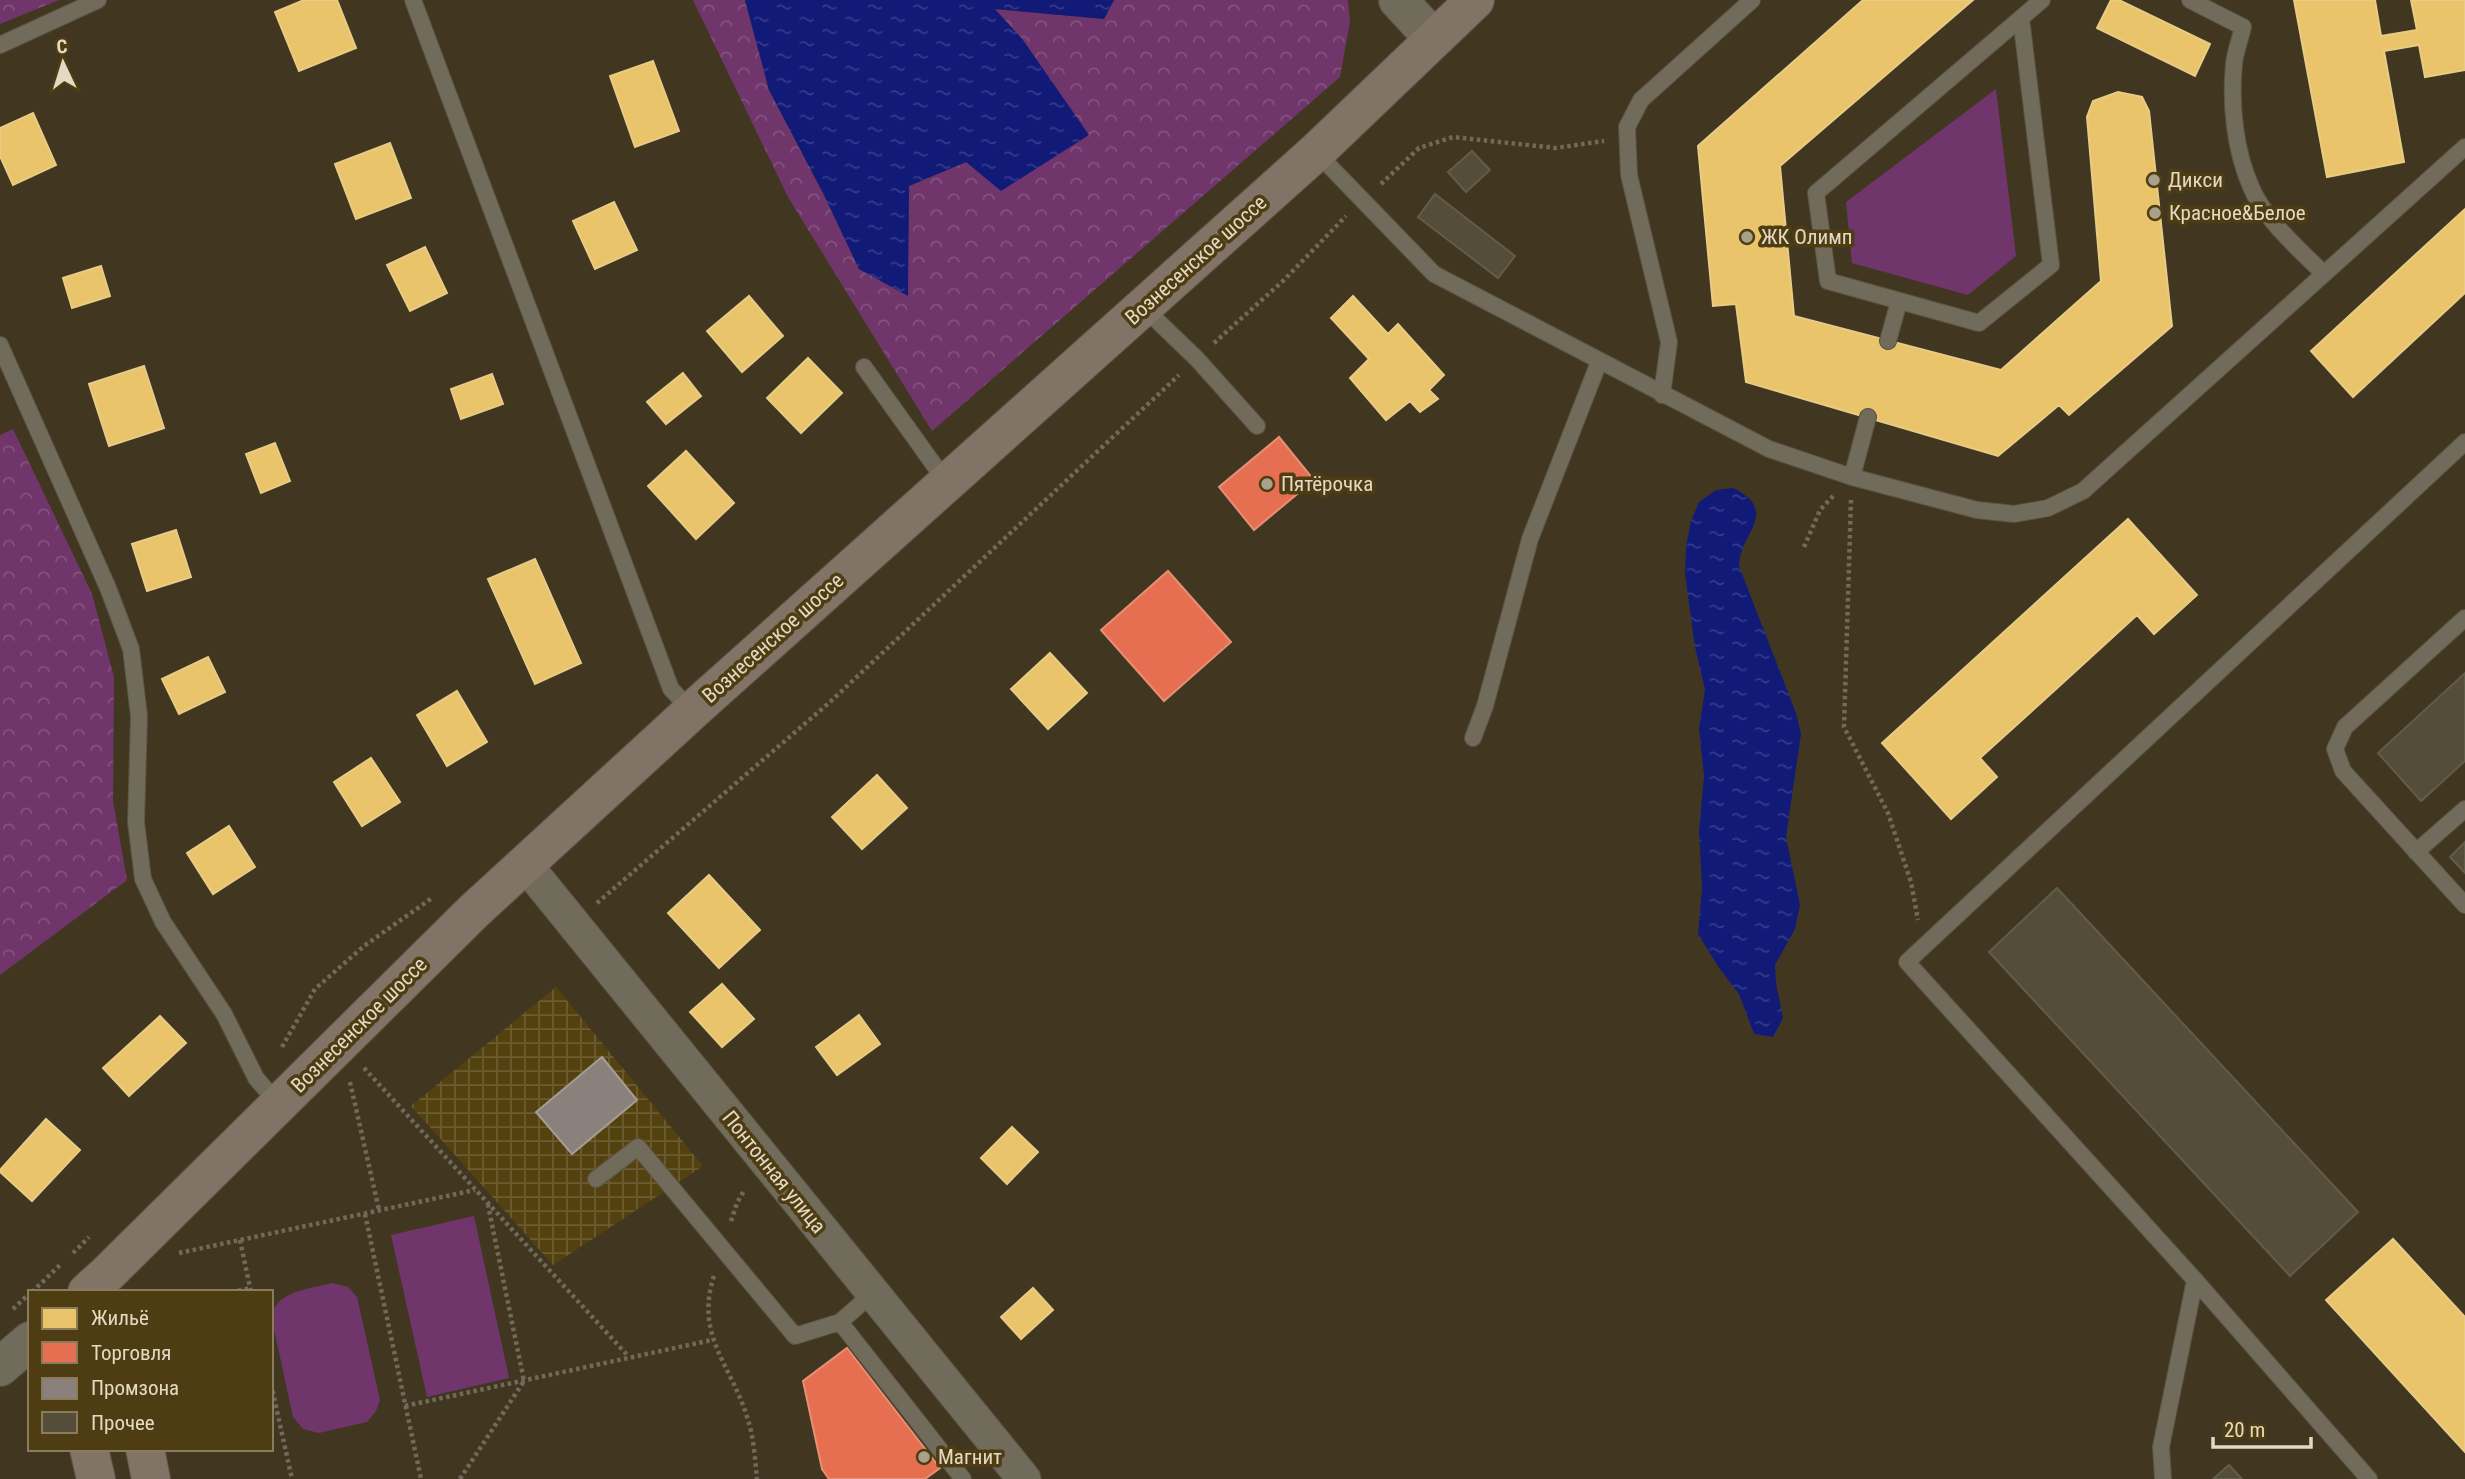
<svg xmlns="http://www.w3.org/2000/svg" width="2465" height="1479" viewBox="0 0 2465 1479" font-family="'Roboto Condensed',sans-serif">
	<defs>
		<pattern id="industrial-grid" width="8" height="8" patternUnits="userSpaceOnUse" patternTransform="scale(1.75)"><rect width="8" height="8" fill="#534110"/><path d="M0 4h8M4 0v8" fill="none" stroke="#6c5c31"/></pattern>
		<pattern id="forest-crowns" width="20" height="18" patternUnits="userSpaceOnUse" patternTransform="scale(1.75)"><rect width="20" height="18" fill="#70366c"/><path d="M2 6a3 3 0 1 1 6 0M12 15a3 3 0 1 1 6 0" fill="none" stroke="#84527f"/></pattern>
		<pattern id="water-ripples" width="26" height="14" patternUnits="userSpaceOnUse" patternTransform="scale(1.75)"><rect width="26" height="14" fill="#121a78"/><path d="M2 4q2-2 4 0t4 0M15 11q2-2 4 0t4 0" fill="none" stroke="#343b8a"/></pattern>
	</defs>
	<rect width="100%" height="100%" fill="#413720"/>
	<path fill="url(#industrial-grid)" d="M 556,987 L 703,1166 L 553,1265 L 411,1106 Z"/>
	<path fill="#70366c" d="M 1996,89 L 2016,256 L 1968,295 L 1852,263 L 1846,202 Z
		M 474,1216 L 509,1378 L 427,1397 L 391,1235 Z
		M 333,1283 L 348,1287 L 357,1297 L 380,1400 L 376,1411 L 367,1422 L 319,1433 L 303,1429 L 293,1417 L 271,1315 C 279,1290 310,1289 333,1283 Z"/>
	<path fill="url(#forest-crowns)" d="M 0,0 L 59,0 L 0,24 Z
		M 693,0 L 745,0 L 769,90 L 824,195 L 859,269 L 907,295 L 909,186 L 966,162 L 1023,40 L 994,9 L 1104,19 L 1114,0 L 1348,0 L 1350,22 L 1340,77 L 932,431 L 788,197 Z
		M 13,429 L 92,594 L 114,677 L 113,801 L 127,880 L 0,975 L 0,435 Z"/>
	<path fill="url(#water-ripples)" d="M 745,0 L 1114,0 L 1104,19 L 995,9 L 1023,40 L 1089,135 L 1001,191 L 966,162 L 909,186 L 908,296 L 859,269 L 824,195 L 769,90 Z
		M 1733,488 C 1781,511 1740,533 1739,566 L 1796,713 L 1801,734 L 1786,837 L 1800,905 L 1795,929 L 1775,965 L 1776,983 L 1783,1018 L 1773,1037 L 1754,1034 L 1739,994 L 1719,968 L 1698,934 L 1702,888 L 1699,831 L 1704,776 L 1699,728 L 1705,690 L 1695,647 L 1685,574 L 1686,546 L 1691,521 L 1699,502 L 1716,490 Z"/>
	<path fill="#e9c46a" stroke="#e8cb85" stroke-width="2" d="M 304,0 L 337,0 L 356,48 L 299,71 L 275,12 Z
		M 1863,0 L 1973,0 L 1780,166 L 1794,316 L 2001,370 L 2101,281 L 2087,117 L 2093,101 L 2118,92 L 2142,97 L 2149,111 L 2172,326 L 2069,415 L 2059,405 L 1998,456 L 1746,382 L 1736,304 L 1713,306 L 1698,146 Z
		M 2111,0 L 2119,0 L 2210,44 L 2195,76 L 2097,28 Z
		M 2294,0 L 2375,0 L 2381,36 L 2417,30 L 2411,0 L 2465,0 L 2465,70 L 2425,77 L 2419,45 L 2384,51 L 2404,162 L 2327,177 Z
		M 653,61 L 679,131 L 635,147 L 610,76 Z
		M 33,113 L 56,165 L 13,185 L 0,156 L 0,128 Z
		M 390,143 L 411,198 L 356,219 L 335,164 Z
		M 614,202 L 637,250 L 595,269 L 573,221 Z
		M 2465,209 L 2465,293 L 2353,397 L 2311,351 Z
		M 425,247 L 447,293 L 410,311 L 387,265 Z
		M 101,266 L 110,296 L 72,308 L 63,278 Z
		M 749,296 L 783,336 L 742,372 L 707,331 Z
		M 1353,296 L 1388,334 L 1398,324 L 1444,375 L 1429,390 L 1438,399 L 1420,412 L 1410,401 L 1386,420 L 1350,378 L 1369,359 L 1331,318 Z
		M 808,358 L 842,393 L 801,433 L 767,398 Z
		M 144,366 L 164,428 L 109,446 L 89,384 Z
		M 683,373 L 701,396 L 666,424 L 647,402 Z
		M 492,374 L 503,404 L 461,419 L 451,389 Z
		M 275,443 L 290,481 L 261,493 L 246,454 Z
		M 686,451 L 734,503 L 696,539 L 648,486 Z
		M 2128,519 L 2197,595 L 2154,634 L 2137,615 L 2055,690 L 1980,758 L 1997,777 L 1951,819 L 1882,743 Z
		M 176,530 L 191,577 L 147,591 L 132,544 Z
		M 535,559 L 581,663 L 535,684 L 488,579 Z
		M 1050,653 L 1087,693 L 1048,729 L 1011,689 Z
		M 208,657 L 225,692 L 179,714 L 162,679 Z
		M 457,691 L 487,742 L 447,766 L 417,715 Z
		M 371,758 L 400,802 L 362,826 L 334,782 Z
		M 877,775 L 907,808 L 862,849 L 832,817 Z
		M 229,826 L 255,867 L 213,894 L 187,853 Z
		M 709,875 L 760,930 L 719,968 L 668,913 Z
		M 722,984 L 754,1019 L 722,1047 L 690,1012 Z
		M 859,1015 L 880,1044 L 837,1075 L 816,1047 Z
		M 160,1016 L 186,1043 L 129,1096 L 103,1068 Z
		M 46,1119 L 80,1150 L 32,1201 L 0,1172 L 0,1170 Z
		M 1012,1127 L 1038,1152 L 1007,1184 L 981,1158 Z
		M 2393,1239 L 2465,1317 L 2465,1452 L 2326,1300 Z
		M 1033,1288 L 1053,1310 L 1021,1339 L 1001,1317 Z"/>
	<path fill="#e76f51" stroke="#e68f74" stroke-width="2" d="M 1279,437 L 1314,480 L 1254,530 L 1219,487 Z
		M 1168,571 L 1231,642 L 1164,701 L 1101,630 Z
		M 847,1348 L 940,1468 L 925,1479 L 829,1479 L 822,1469 L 803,1381 Z"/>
	<path fill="#8a817c" stroke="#a59c92" stroke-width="2" d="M 602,1057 L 637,1100 L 572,1154 L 536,1112 Z"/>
	<path fill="#534d3a" stroke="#615d49" stroke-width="2" d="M 1472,151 L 1490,170 L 1466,192 L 1448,172 Z
		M 1435,194 L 1515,256 L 1498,278 L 1418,217 Z
		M 2465,673 L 2465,761 L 2421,801 L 2378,753 Z
		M 2465,842 L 2465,873 L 2450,857 Z
		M 2057,888 L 2358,1212 L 2290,1276 L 1989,952 Z
		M 2229,1465 L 2242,1479 L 2213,1479 Z"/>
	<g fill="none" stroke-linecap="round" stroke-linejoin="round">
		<g stroke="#5b5342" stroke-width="18">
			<path id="lane" d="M 413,0 L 671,689 L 692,711
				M 2190,0 L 2243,27 C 2240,40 2235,52 2234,64 C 2230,104 2235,151 2251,187 C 2264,219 2300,250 2324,274
				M 2021,18 L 2051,265 L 1979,323 L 1828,281 L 1816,193 L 2021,18 L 2042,0
				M 0,45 L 98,0
				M 1316,152 L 1434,274 L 1769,449 L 1852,477 L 1977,510 L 2014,514 L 2048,508 L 2083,491 L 2465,147
				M 1143,307 L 1197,359 L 1257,426
				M 1888,341 L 1899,301
				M 0,345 L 108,588 L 131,649 L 139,716 L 136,822 L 143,879 L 163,922 L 224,1014 L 256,1078 L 279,1105
				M 864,367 L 947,483
				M 1662,395 L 1669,342 L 1629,175 L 1627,127 L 1641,100 L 1752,0
				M 1852,477 L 1868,417
				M 2465,618 L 2345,727 L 2335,749 L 2343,771 L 2465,905
				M 1473,738 L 1485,706 L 1530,539 L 1599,362
				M 2416,852 L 2465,809
				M 596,1179 L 638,1147 L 795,1336 L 840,1322
				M 873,1293 L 840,1322 L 963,1479
				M 2163,1479 L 2161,1447 L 2195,1280
				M 2369,1479 L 2195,1280 L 1907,962 L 2465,442"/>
		</g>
		<g stroke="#5b5342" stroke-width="35">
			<path id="street" d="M 525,864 L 1024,1479"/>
		</g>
		<g stroke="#5b5342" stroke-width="40">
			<path id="secondary" d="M 1398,0 L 1433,38
				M 0,1367 L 30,1341"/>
		</g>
		<g stroke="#5b5342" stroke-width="40">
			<path id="primary" d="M 87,1292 L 107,1274 L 474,911 L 692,711 L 1316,152 L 1475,0
				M 89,1449 L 96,1479
				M 145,1449 L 151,1479"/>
		</g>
		<path stroke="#716a5b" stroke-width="4.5" stroke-dasharray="3.5 3.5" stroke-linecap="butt" d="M 1381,184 L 1419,148 L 1453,137 L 1556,148 L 1604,141
			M 1214,343 L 1284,280 L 1346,216
			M 1851,500 L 1844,727 L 1888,813 L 1911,882 L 1918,920
			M 1804,547 L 1820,510 L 1835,494
			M 597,903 L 830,702 L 1179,375
			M 282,1047 L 315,989 L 364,946 L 432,898
			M 364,1068 L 629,1357
			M 350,1082 L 379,1210
			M 365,1214 L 421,1479
			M 731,1221 L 737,1203 L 745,1189
			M 240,1240 L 251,1292
			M 73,1253 L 89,1237
			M 179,1253 L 475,1190
			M 714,1276 C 694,1336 733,1367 748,1420 C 754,1438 755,1460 757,1479
			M 32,1292 L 61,1264
			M 231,1292 L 251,1288
			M 13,1309 L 30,1293
			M 271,1384 L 292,1479
			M 405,1406 L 712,1340
			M 460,1479 L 524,1381 L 488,1205"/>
		<use href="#lane" stroke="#716b5b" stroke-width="16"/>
		<use href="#street" stroke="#716b5b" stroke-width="33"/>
		<use href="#secondary" stroke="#716b5b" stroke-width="38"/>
		<use href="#primary" stroke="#817366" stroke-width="38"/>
	</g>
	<g fill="#aba18b" stroke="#4e3d13" stroke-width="2.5">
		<circle cx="2154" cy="180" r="7"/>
		<circle cx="2155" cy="213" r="7"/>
		<circle cx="1747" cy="237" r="7"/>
		<circle cx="1267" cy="484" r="7"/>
		<circle cx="924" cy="1457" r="7"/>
	</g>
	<g text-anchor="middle" stroke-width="7" stroke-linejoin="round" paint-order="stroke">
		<g font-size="21" fill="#e4dac4" stroke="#4e3d13" text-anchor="start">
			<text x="2168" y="187">Дикси</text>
			<text x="2169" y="220">Красное&amp;Белое</text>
			<text x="1761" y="244">ЖК Олимп</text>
			<text x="1281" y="491">Пятёрочка</text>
			<text x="938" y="1464">Магнит</text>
		</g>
		<g font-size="21" fill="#e4dac4" stroke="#4e3d13">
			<text transform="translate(1196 260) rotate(-42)" y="7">Вознесенское шоссе</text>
			<text transform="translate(773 638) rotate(-42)" y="7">Вознесенское шоссе</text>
			<text transform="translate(359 1025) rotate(-45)" y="7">Вознесенское шоссе</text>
			<text transform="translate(774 1172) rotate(51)" y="7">Понтонная улица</text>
		</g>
	</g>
	<rect x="28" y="1290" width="245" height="161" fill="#4e3d13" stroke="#8a7c5a" stroke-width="2"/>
	<rect x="42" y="1308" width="35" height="21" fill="#e9c46a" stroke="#8a7c5a" stroke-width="2"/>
	<text x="91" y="1325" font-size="21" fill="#e4dac4">Жильё</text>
	<rect x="42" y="1342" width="35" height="21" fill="#e76f51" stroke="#8a7c5a" stroke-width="2"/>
	<text x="91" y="1360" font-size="21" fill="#e4dac4">Торговля</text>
	<rect x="42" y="1378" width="35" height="21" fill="#8a817c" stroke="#8a7c5a" stroke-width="2"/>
	<text x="91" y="1395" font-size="21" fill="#e4dac4">Промзона</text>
	<rect x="42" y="1412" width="35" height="21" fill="#534d3a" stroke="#8a7c5a" stroke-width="2"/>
	<text x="91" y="1430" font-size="21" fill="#e4dac4">Прочее</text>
	<g transform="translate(63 63) rotate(356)" stroke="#4e3d13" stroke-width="5" paint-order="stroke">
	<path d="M0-5L12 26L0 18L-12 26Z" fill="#e4dac4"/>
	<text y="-10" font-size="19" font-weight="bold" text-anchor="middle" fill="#e4dac4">С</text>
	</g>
	<path d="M2213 1437v10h98v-10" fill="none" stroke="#e4dac4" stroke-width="3.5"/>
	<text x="2224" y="1437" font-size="21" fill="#e4dac4" stroke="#4e3d13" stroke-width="5" paint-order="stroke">20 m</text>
</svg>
